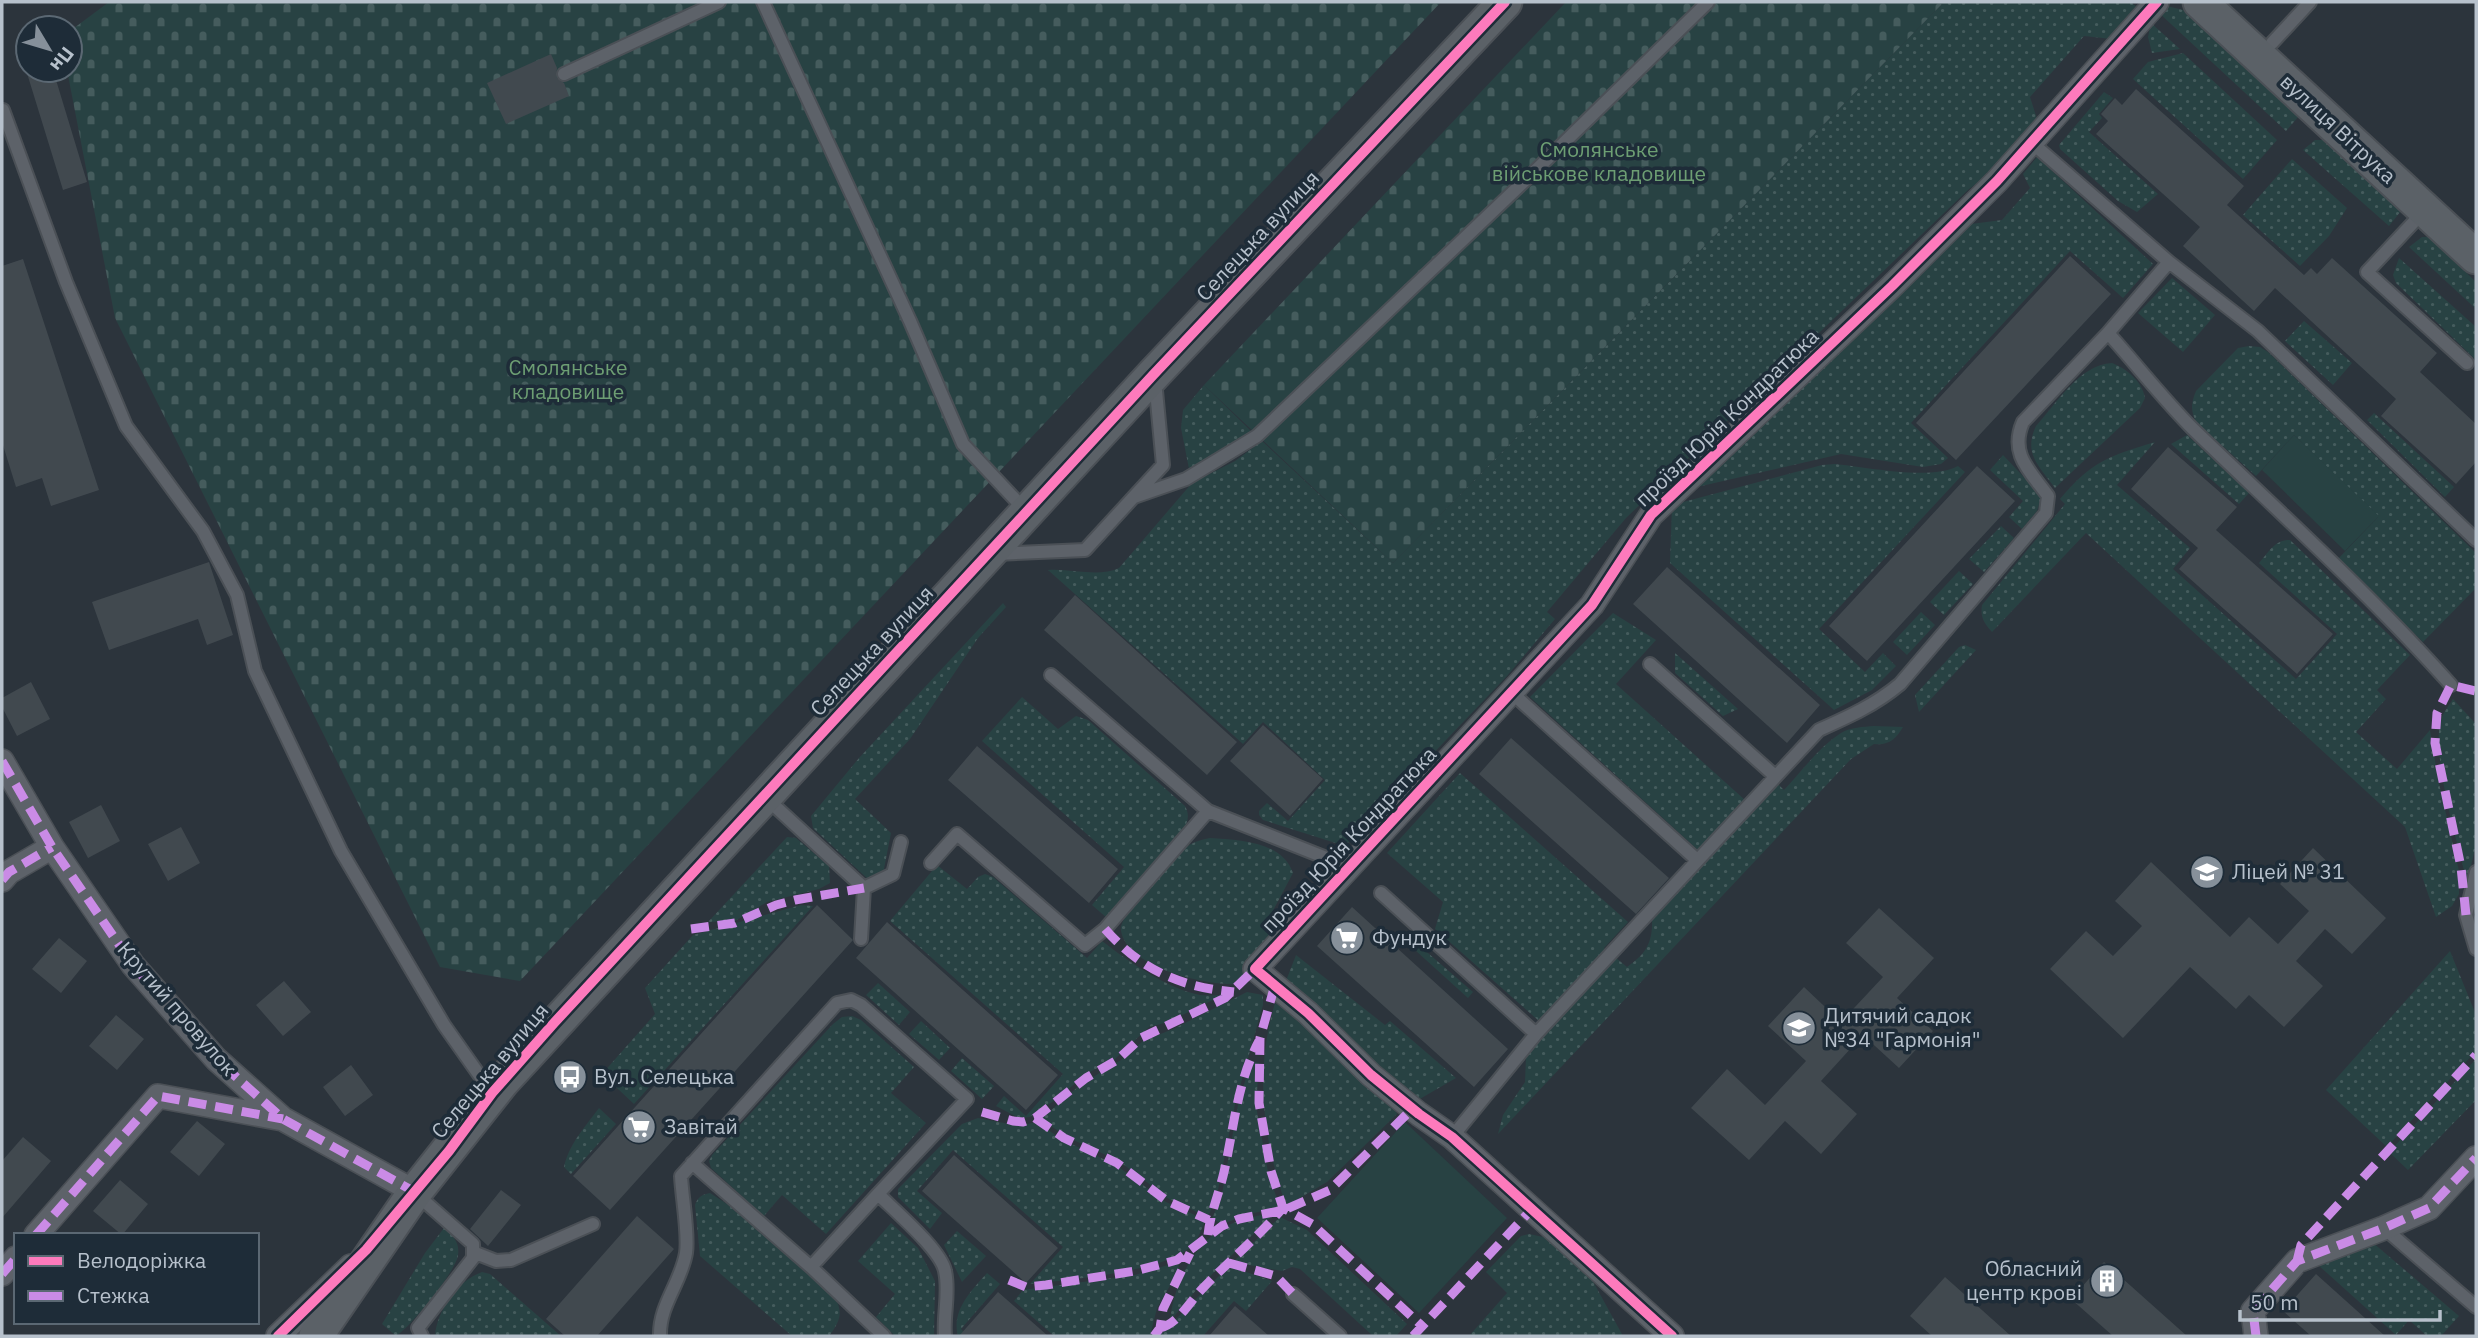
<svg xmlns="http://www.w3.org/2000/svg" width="2478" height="1338" viewBox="0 0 2478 1338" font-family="'IBM Plex Sans',sans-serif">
	<defs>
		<pattern id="grass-dots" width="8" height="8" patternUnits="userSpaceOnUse" patternTransform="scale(1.75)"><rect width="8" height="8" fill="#284243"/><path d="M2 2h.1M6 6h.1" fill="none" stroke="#455c5d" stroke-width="1.8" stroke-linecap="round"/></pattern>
		<pattern id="cemetery-stones" width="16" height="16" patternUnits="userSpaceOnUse" patternTransform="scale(1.75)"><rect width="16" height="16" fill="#284243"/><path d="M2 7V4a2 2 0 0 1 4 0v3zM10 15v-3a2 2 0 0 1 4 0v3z" fill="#455c5d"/></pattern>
	</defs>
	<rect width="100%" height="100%" fill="#2c343c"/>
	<path fill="url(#grass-dots)" d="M 1944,2 L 2131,2 L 2140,10 L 2112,39 L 2084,36 L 2030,97 L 2038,122 L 2000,167 L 1969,189 L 1626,518 L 1547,612 L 1555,619 L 1507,676 L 1345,846 L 1263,820 L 1259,815 L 1259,811 L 1267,803 L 1288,821 L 1325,780 L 1263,722 L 1243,744 L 1048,570 C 1071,568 1098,578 1119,568 L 1192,483 L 1235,461 L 1262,441 L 1393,563 Z
		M 2167,6 L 2183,10 L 2299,116 L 2286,131 L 2157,11 Z
		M 2151,23 L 2180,49 L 2152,53 L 2148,37 Z
		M 2183,53 L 2277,140 L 2243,179 L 2133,79 L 2148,62 Z
		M 2104,92 L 2113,98 L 2099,114 L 2102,118 L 2089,132 L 2158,194 L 2137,212 L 2118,201 L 2060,149 L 2059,145 Z
		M 2315,140 L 2325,140 L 2401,211 L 2389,226 L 2303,150 Z
		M 2037,157 L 2153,264 L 2123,298 L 2070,251 L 1911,423 L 1948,458 L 1941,464 L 1923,467 L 1841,454 L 1697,487 L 1971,224 L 2002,220 L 2030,188 L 2023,174 Z
		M 2292,159 L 2347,208 L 2329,236 L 2300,266 L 2243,215 Z
		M 2422,237 L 2429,237 L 2476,282 L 2476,309 L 2409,247 Z
		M 2399,258 L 2476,327 L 2476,360 L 2396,283 L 2393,275 Z
		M 2172,278 L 2215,315 L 2183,352 L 2138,313 Z
		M 2304,321 L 2352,363 L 2333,385 L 2285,341 Z
		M 2249,346 L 2260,347 L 2268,352 L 2476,553 L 2476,588 L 2423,642 L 2338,559 L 2378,517 L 2294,435 L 2256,476 L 2197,423 C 2190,411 2191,403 2196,391 L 2238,348 Z
		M 2112,363 C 2127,369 2142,381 2145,398 L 2140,408 L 2055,488 C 2039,466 2023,454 2036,426 C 2057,403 2079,365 2112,363 Z
		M 1204,385 L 1251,431 L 1189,469 L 1181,428 L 1183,410 Z
		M 2374,413 L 2454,487 L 2445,497 L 2367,420 Z
		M 2187,435 L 2249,493 L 2239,504 L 2171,444 Z
		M 2155,442 L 2117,485 L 2190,548 L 2173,569 L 2296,679 L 2337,634 L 2259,563 C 2268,553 2275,539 2290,540 L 2410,655 L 2377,690 L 2386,699 L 2356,732 L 2397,769 L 2430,730 L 2438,779 L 2459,871 L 2459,894 L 2452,906 L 2436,917 L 2405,827 L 2086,533 L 1992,632 C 1984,623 1980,617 1982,605 L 2065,504 L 2060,499 C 2092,461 2109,456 2155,442 Z
		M 2003,455 L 2037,491 L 2041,498 L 2037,511 L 2022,529 L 2009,517 L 2023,501 L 1990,470 Z
		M 1835,464 C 1867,467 1930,481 1958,466 L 1965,472 L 1819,629 L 1865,672 L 1883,653 L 1896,666 L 1872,690 L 1834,710 L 1670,563 L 1672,505 L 1822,465 Z
		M 2001,526 L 2014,538 L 1984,572 L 1969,559 Z
		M 1959,571 L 1973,584 L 1944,615 L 1930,602 Z
		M 1003,603 L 1006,607 L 978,638 L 910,739 L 855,799 L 891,833 L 883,874 L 870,881 L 813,828 L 811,816 L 859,758 Z
		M 1921,612 L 1935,625 L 1907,655 L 1893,642 Z
		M 1613,613 L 1656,640 L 1616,684 L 1745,800 L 1698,850 L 1530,697 Z
		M 1965,645 L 1976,650 L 1919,712 L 1915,695 L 1959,647 Z
		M 1675,653 L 1738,709 L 1723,716 L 1675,673 Z
		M 1022,697 L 1058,729 L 1076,716 L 1088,720 L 1185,806 C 1190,815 1188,822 1183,830 L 1107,918 L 1092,905 L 1124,867 L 982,741 Z
		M 2453,699 L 2476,724 L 2476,845 L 2467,882 C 2457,840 2433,763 2440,723 C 2442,714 2448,707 2453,699 Z
		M 1874,726 L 1903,727 C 1896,739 1888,746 1874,744 L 1851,759 L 1498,1134 L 1503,1115 L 1525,1082 L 1526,1057 L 1548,1029 L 1435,929 L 1443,902 L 1387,853 L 1460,773 L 1628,922 L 1604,948 L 1627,967 C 1647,953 1653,942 1652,917 L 1778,784 L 1784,790 C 1802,771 1819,747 1841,733 C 1851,727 1863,727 1874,726 Z
		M 787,837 L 796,838 L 829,866 L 830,883 L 819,889 L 767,902 L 735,921 L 708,922 Z
		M 1210,838 C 1239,840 1282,841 1293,873 L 1267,922 L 1281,938 L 1242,984 C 1211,987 1128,969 1121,931 C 1118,915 1171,858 1185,848 C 1193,842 1200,840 1210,838 Z
		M 937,865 L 967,889 L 978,877 L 985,874 L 993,877 L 1087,958 L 1102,941 C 1128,961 1167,989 1200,995 C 1207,996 1215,995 1223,995 L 1168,1022 L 1149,1027 L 1115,1059 L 1086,1074 L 1058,1098 L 1030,1117 L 1019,1118 L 996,1106 L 1004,1096 L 1026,1116 L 1063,1074 L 890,921 Z
		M 801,905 L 813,906 L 634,1104 L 602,1074 L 655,1014 L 645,988 L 693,935 Z
		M 1421,947 L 1473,992 L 1468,998 L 1415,950 Z
		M 2450,951 L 2476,1015 L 2476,1051 L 2384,1150 L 2386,1146 L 2326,1090 Z
		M 1296,955 L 1385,1025 L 1390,1021 L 1456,1078 L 1418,1100 L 1284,986 Z
		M 878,983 L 910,1012 L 899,1025 L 866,995 Z
		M 1247,992 L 1263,995 L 1263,1005 L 1235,1104 L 1217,1195 L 1208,1217 L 1169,1199 L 1119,1161 L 1067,1137 L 1041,1119 L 1080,1085 L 1121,1060 L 1143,1041 L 1173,1029 Z
		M 1275,1003 L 1306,1020 L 1393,1106 L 1397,1114 L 1327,1182 L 1286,1206 C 1263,1137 1254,1074 1275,1003 Z
		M 852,1016 L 861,1020 L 914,1067 L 891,1093 L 926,1123 L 826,1234 L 782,1195 L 764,1216 L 711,1168 L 709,1161 L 712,1155 L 833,1024 L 842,1017 Z
		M 921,1021 L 950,1048 L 939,1060 L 909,1034 Z
		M 962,1058 L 994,1086 L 982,1099 L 951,1071 Z
		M 2476,1059 L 2476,1102 L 2475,1101 L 2408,1170 L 2389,1152 Z
		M 1251,1061 L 1259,1063 L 1256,1106 L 1268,1172 L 1280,1208 L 1253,1213 L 1222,1224 L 1212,1219 L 1222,1194 L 1238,1105 Z
		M 599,1108 L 616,1124 L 571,1174 L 564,1167 C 569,1144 585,1127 599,1108 Z
		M 978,1118 L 1019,1126 L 1036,1122 L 1063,1140 L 1116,1165 L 1166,1202 L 1206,1220 C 1202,1227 1199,1238 1193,1244 C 1170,1272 1066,1280 1030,1284 L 1063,1247 L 953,1150 L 917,1191 L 942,1213 L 930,1229 L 898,1197 L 898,1189 L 962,1124 Z
		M 710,1193 L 727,1204 L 835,1298 C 844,1313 839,1323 829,1336 L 792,1336 L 700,1256 L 695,1205 C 698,1197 701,1195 710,1193 Z
		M 1276,1212 L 1198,1288 L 1170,1321 C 1173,1287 1192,1246 1223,1228 C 1239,1219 1258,1216 1276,1212 Z
		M 1280,1217 L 1307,1230 L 1407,1324 L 1396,1336 L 1373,1336 L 1300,1269 L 1292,1267 L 1282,1271 L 1233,1262 Z
		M 891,1223 L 918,1248 L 935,1281 L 934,1336 L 895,1336 L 876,1317 L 895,1294 L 858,1261 Z
		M 444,1228 C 453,1236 460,1242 458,1255 C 457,1270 409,1329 396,1336 L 382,1324 L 425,1253 Z
		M 957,1231 L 986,1256 L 962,1282 L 944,1245 Z
		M 1529,1234 L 1548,1238 L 1590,1276 L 1623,1336 L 1469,1336 L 1507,1293 L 1486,1272 L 1521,1236 Z
		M 2372,1242 L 2459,1316 L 2441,1336 L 2427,1336 L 2409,1320 L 2396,1335 L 2317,1264 Z
		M 1178,1262 L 1179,1270 L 1157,1308 L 1150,1336 L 1054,1336 L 1014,1301 L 1023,1290 L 1135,1275 Z
		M 1229,1266 L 1272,1281 L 1246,1311 L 1234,1301 L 1203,1336 L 1159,1336 Z
		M 482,1272 L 490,1274 L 561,1336 L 435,1336 C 437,1311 457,1281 482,1272 Z
		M 987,1273 L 1000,1284 L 961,1329 L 968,1336 L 958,1336 C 951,1311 971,1291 987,1273 Z"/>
	<path fill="url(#cemetery-stones)" d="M 109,2 L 1441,2 L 520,981 L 440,967 L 115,318 L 67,70 L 70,70 L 70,31 Z
		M 1566,2 L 1944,2 L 1393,563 L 1204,385 Z"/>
	<path fill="#284243" d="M 2294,435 L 2379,516 L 2345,551 L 2262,470 Z
		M 1405,1122 L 1507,1218 L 1419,1313 L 1317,1218 Z"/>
	<path fill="#41494f" d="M 551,54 L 557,68 L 556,77 L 564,83 L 569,96 L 506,124 L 487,83 Z
		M 26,70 L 53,70 L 87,182 L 63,190 Z
		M 2136,89 L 2244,186 L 2227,205 L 2304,275 L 2311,268 L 2317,274 L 2332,258 L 2437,353 L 2420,372 L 2476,424 L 2476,462 L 2456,484 L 2381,416 L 2396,399 L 2275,288 L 2254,311 L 2183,246 L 2200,227 L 2096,134 L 2108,121 L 2101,114 L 2115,98 L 2122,105 Z
		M 2070,256 L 2111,294 L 1956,460 L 1916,423 Z
		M 23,259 L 99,490 L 51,506 L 42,478 L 16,487 L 2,442 L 2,266 Z
		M 2168,447 L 2237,507 L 2216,530 L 2333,634 L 2297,674 L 2179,569 L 2198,548 L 2131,489 Z
		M 1977,466 L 2015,501 L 1867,661 L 1829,626 Z
		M 209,562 L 233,635 L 207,645 L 198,619 L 109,650 L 92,602 Z
		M 1667,567 L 1820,705 L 1787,743 L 1633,604 Z
		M 1075,595 L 1237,742 L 1207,775 L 1044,630 Z
		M 31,682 L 50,719 L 17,736 L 2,707 L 2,698 Z
		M 1263,725 L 1323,779 L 1290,816 L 1230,761 Z
		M 1511,738 L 1669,878 L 1636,914 L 1479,774 Z
		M 977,746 L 1118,869 L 1089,903 L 948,780 Z
		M 101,805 L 120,841 L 88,858 L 69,822 Z
		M 181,827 L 200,863 L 168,881 L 148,844 Z
		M 2313,848 L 2386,918 L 2352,954 L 2325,929 L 2296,961 L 2323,986 L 2284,1027 L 2249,995 L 2236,1009 L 2190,967 L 2123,1038 L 2050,969 L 2086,931 L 2113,956 L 2142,926 L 2115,901 L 2151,862 L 2230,937 L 2249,917 L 2278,944 L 2309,911 L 2280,884 Z
		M 817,905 L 853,940 L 610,1210 L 573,1176 Z
		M 1352,907 L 1508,1049 L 1474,1087 L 1317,946 Z
		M 1879,908 L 1934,958 L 1897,998 L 1933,1031 L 1899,1068 L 1863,1035 L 1821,1081 L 1857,1114 L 1821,1154 L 1785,1121 L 1749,1160 L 1691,1108 L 1727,1069 L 1765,1105 L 1806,1061 L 1768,1026 L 1804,987 L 1841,1022 L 1883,977 L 1846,943 Z
		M 887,922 L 1058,1075 L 1026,1110 L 856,958 Z
		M 59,938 L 87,961 L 61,993 L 32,969 Z
		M 284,981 L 311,1012 L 283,1036 L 256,1005 Z
		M 116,1015 L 144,1039 L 117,1070 L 89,1046 Z
		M 351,1065 L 373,1095 L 345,1116 L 323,1087 Z
		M 197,1121 L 225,1144 L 199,1176 L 170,1152 Z
		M 23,1137 L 51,1161 L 2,1218 L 2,1161 Z
		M 954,1155 L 1058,1248 L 1026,1283 L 922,1191 Z
		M 120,1180 L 148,1204 L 122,1235 L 93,1211 Z
		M 501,1190 L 521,1205 L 488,1246 L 470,1229 Z
		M 637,1216 L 674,1249 L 597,1336 L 565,1336 L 546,1319 Z
		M 2104,1262 L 2187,1336 L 2113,1336 L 2071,1299 Z
		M 2316,1274 L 2385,1336 L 2311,1336 L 2283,1311 Z
		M 1945,1277 L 2011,1336 L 1932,1336 L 1910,1316 Z
		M 998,1292 L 1048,1336 L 959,1336 Z
		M 1235,1306 L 1269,1336 L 1209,1336 Z"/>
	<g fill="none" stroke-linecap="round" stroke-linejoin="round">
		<g stroke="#4b5056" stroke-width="16">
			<path id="lane" d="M 763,2 L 910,321 L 963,444 L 1026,511
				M 2272,43 L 2310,2
				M 564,74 L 719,2
				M 3,110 L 66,282 L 126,426 L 203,531 L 237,595 L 255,671 L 341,851 L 444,1025 L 492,1093
				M 2425,210 L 2367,272 L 2467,363
				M 2169,262 L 2258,331 L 2476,540
				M 2108,333 C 2136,364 2163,399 2193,429 C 2280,513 2371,595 2451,685
				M 1134,497 L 1186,479 L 1257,436 L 1535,171 L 1708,2
				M 996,554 L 1085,550 L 1163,465 L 1155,380
				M 1650,664 L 1775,776
				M 1051,675 L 1208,811 L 1349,867
				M 1512,693 L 1697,860
				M 766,798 L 864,888
				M 931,863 L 957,834 L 1085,945 L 1105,929 L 1208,811
				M 2476,872 L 2466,915 L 2476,949
				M 864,888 L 893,874 L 901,842
				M 1381,893 L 1536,1034
				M 861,939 L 864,888
				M 1452,1137 L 1536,1034 L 1819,730 C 1848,717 1875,705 1900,684 L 2046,513 L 2048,496 C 2030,471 2009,454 2023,422 L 2108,333 L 2169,262 L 2031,142
				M 692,1163 L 811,1267 L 878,1194
				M 415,1193 L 473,1244 L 473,1258 L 418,1328 L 422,1336
				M 2384,1228 L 2476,1307
				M 473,1252 L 496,1261 L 511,1260 L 593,1224
				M 811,1267 L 884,1336
				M 1293,1294 L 1340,1336
				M 660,1336 C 659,1305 681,1283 686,1253 C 689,1234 682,1197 681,1176 L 837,1003 L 851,1000 L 861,1005 L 967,1099 L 878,1194 C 895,1211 941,1250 945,1271 C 950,1293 943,1315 945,1336"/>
		</g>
		<g stroke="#4b5056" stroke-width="26">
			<path id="street" d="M 2,761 L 52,847 L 133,965 L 216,1059 L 283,1119 L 415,1192 L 406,1203
				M 2,880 L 9,872 L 52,847
				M 36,1235 L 158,1096 L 283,1119
				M 2,1274 L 16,1258
				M 278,1336 L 351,1266
				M 1672,1336 L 1452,1137 L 1419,1114 L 1371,1075 L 1308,1013 L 1255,969 L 1592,605 L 1651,515 L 1892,286 L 1997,181 L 2157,2
				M 2256,1336 L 2253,1311 L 2297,1261 L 2384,1228 L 2429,1208 L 2476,1158"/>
		</g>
		<g stroke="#4b5056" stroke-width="37">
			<path id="secondary" d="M 2200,2 L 2476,257
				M 316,1336 L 415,1192 L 502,1082 L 1154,374 L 1505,2"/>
		</g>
		<use href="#lane" stroke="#5d6269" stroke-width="12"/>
		<use href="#street" stroke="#5d6269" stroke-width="23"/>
		<use href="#secondary" stroke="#5b6167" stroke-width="33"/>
		<path stroke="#ca8be6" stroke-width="9" stroke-dasharray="18 9" stroke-linecap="butt" d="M 2,761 L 52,847 L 133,965 L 216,1059 L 283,1119 L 415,1192
			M 2,880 L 9,872 L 52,847
			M 2466,915 L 2461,867 L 2435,743 L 2437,713 L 2451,685 L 2476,691
			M 691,929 L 735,923 L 776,905 L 795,900 L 864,888
			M 1105,929 C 1141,970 1180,987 1234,992
			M 1275,985 L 1260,1038 L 1259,1103 L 1271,1171 L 1283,1208 L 1312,1224 L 1422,1326
			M 982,1112 L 1013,1121 L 1023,1122 L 1035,1118 L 1086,1078 L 1117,1060 L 1141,1038 L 1225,998 L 1255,969
			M 1035,1118 L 1064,1138 L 1117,1163 L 1167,1201 L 1209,1220
			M 36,1235 L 158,1096 L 283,1119
			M 1208,1235 C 1210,1214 1219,1194 1224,1172 C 1234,1128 1237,1082 1259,1041
			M 2297,1261 L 2301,1245 L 2476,1055
			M 1229,1263 L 1276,1276 L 1293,1294
			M 2,1274 L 16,1258
			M 1009,1280 L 1026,1287 L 1046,1285 L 1135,1271 L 1177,1260 L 1222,1226 L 1239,1219 L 1284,1210 L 1330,1190 L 1412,1109
			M 1160,1328 C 1179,1323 1190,1301 1203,1288 C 1229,1261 1257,1238 1281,1210
			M 1154,1336 L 1160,1328 L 1163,1309 L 1190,1253
			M 1413,1336 L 1531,1210
			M 2256,1336 L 2253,1311 L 2297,1261 L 2384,1228 L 2429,1208 L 2476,1158"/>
		<g stroke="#1e2c38" stroke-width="15">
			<path id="cycleway" d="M 278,1336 L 366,1250 L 449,1151 L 492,1093 L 554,1023 L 1154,374 L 1505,2
				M 1672,1336 L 1452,1137 L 1419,1114 L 1371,1075 L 1308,1013 L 1255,969 L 1592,605 L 1651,515 L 1892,286 L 1997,181 L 2157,2"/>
		</g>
		<use href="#cycleway" stroke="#fd7abc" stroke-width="10"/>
	</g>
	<defs>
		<g id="school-disc" transform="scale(1.75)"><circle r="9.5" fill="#86909a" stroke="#1e2c38"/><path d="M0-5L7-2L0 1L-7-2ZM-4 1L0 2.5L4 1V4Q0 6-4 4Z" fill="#fff"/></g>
		<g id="supermarket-disc" transform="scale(1.75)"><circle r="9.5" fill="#86909a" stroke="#1e2c38"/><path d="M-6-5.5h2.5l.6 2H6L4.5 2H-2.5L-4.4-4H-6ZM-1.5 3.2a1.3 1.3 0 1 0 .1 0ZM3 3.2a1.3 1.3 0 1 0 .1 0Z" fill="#fff"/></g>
		<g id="bus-disc" transform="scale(1.75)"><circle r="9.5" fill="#86909a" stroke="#1e2c38"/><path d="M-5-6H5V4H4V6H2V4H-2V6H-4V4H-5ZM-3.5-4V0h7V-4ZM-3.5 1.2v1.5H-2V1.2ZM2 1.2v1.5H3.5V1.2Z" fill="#fff"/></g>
		<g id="building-disc" transform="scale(1.75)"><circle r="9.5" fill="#86909a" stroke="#1e2c38"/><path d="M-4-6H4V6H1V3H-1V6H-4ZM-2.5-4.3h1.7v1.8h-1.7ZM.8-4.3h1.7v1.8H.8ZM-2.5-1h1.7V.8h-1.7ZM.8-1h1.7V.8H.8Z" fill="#fff"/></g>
	</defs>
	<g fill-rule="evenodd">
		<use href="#school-disc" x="2207" y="872"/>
		<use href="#supermarket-disc" x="1347" y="938"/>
		<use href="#school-disc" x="1799" y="1028"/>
		<use href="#bus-disc" x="570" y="1077"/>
		<use href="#supermarket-disc" x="639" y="1127"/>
		<use href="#building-disc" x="2107" y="1281"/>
	</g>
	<g text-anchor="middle" stroke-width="7" stroke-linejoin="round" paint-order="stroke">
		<g font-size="21" fill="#b7c1cc" stroke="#1e2c38">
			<text transform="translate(2338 129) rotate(43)" y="7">вулиця Вітрука</text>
			<text transform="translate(1258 236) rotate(-47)" y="7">Селецька вулиця</text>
			<text transform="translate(1727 418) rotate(-44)" y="7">проїзд Юрія Кондратюка</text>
			<text transform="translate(872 651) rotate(-47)" y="7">Селецька вулиця</text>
			<text transform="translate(1349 840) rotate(-47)" y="7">проїзд Юрія Кондратюка</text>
			<text transform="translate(177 1009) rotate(49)" y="7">Крутий провулок</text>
			<text transform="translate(490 1071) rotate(-50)" y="7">Селецька вулиця</text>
		</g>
		<g font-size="21" fill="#6d9e73" stroke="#1e2c38">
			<text x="1599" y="157">Смолянське<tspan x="1599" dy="24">військове кладовище</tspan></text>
			<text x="568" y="375">Смолянське<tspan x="568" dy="24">кладовище</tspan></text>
		</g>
		<g font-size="21" fill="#b7c1cc" stroke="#1e2c38" text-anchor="start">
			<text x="2232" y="879">Ліцей № 31</text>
			<text x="1372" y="945">Фундук</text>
			<text x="1824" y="1023">Дитячий садок<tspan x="1824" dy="24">№34 "Гармонія"</tspan></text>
			<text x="594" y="1084">Вул. Селецька</text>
			<text x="664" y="1134">Завітай</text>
			<text x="2082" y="1276" text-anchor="end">Обласний<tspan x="2082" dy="24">центр крові</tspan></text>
		</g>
	</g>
	<rect width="2478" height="1338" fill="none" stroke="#b7c1cc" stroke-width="7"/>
	<rect x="14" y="1233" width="245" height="91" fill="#1e2c38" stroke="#5b6873" stroke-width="2"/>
	<rect x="28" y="1256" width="35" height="10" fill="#fd7abc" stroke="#5b6873" stroke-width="2"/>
	<text x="77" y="1268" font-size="21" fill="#b7c1cc">Велодоріжка</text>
	<rect x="28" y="1291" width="35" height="10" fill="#ca8be6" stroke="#5b6873" stroke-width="2"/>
	<text x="77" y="1303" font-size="21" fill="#b7c1cc">Стежка</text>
	<g transform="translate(49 49) rotate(128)"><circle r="33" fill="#1e2c38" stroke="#5b6873" stroke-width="2"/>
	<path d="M0-5L12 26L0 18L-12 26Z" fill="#86909a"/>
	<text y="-10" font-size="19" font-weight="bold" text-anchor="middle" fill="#b7c1cc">Пн</text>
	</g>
	<path d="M2240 1310v10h200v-10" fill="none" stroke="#b7c1cc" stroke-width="3.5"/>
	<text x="2250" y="1310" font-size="21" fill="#b7c1cc" stroke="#1e2c38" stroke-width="5" paint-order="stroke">50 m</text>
</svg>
